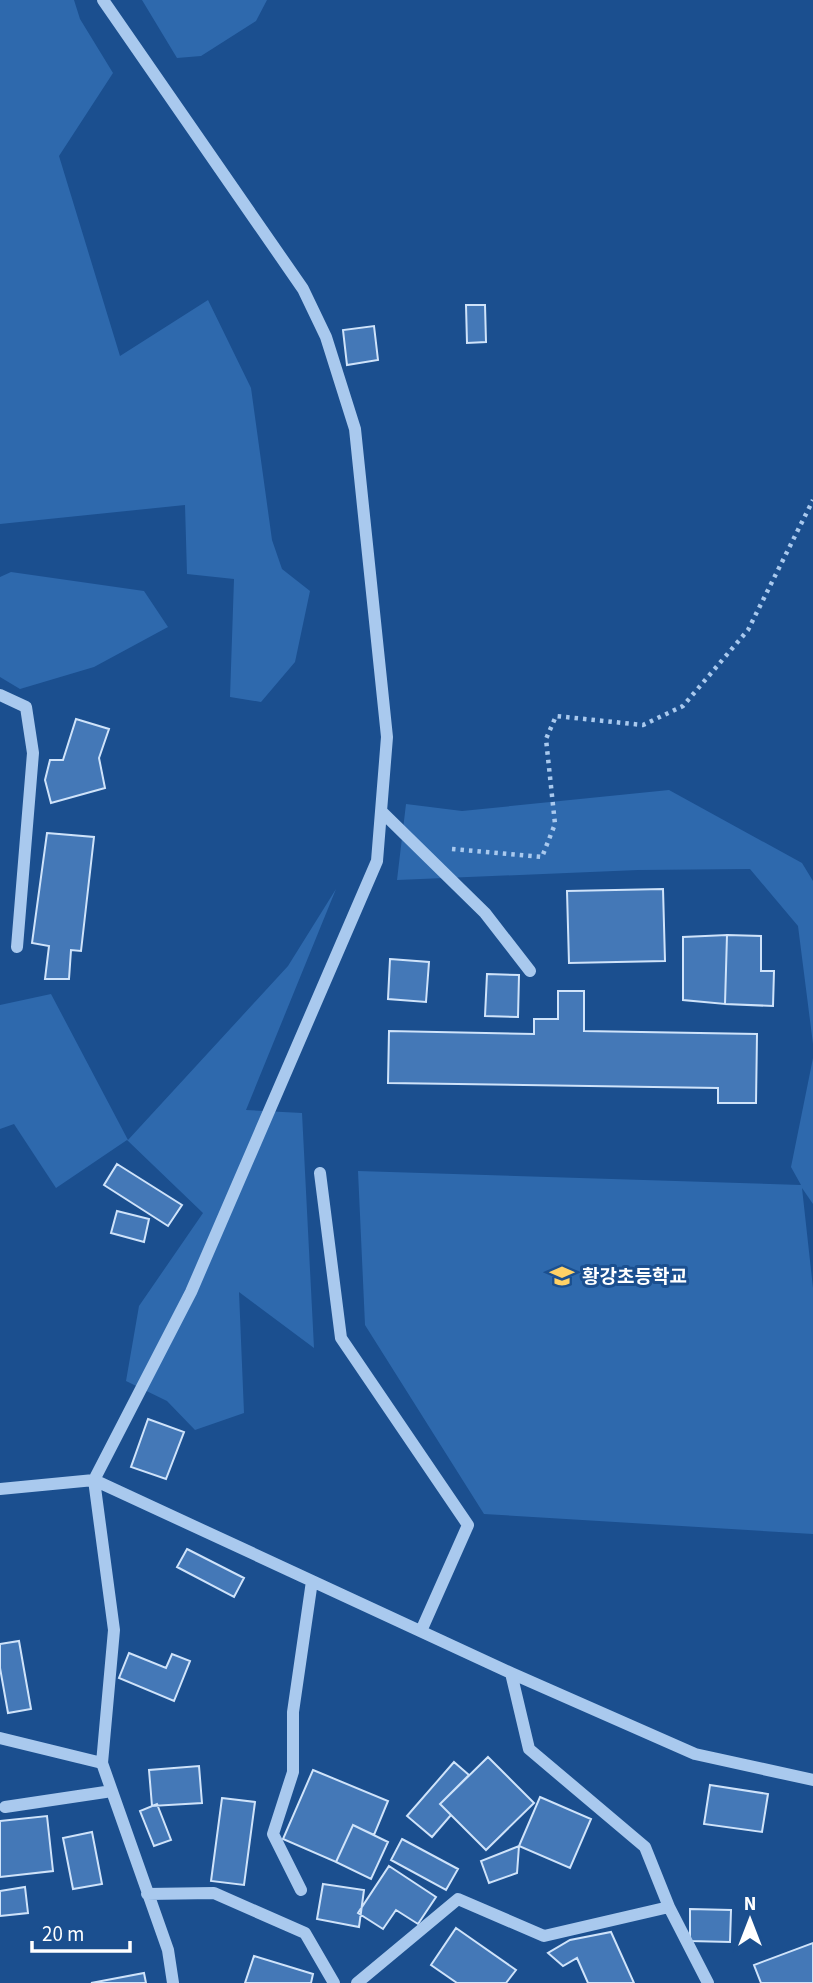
<svg xmlns="http://www.w3.org/2000/svg" width="813" height="1983" viewBox="0 0 813 1983" font-family="'Source Sans 3','Noto Sans KR',sans-serif">
	<rect width="100%" height="100%" fill="#1b4f8f"/>
	<path fill="#2e69ad" d="M 0,0 L 74,0 L 80,19 L 113,73 L 59,156 L 120,356 L 208,300 L 251,388 L 272,540 L 282,569 L 310,591 L 295,662 L 261,702 L 230,697 L 234,579 L 187,574 L 185,505 L 0,524 Z
		M 142,0 L 267,0 L 256,21 L 201,56 L 177,58 Z
		M 11,572 L 144,591 L 168,627 L 94,667 L 20,689 L 0,677 L 0,577 Z
		M 669,790 L 802,863 L 813,881 L 813,1044 L 798,926 L 750,869 L 638,870 L 397,880 L 406,804 L 462,811 Z
		M 336,889 L 246,1110 L 302,1113 L 314,1348 L 239,1292 L 244,1413 L 195,1430 L 167,1401 L 126,1381 L 139,1306 L 203,1213 L 127,1140 L 56,1188 L 14,1124 L 0,1129 L 0,1005 L 51,994 L 128,1140 L 288,966 Z
		M 813,1058 L 813,1204 L 802,1188 L 813,1288 L 813,1534 L 484,1514 L 365,1325 L 358,1171 L 801,1185 L 791,1167 Z"/>
	<path fill="#4478b7" stroke="#cfe3fa" stroke-width="2" d="M 466,305 L 485,305 L 486,342 L 467,343 Z
		M 374,326 L 378,360 L 347,365 L 343,330 Z
		M 76,719 L 109,729 L 99,758 L 105,788 L 51,803 L 45,780 L 50,760 L 63,760 Z
		M 47,833 L 94,837 L 81,951 L 71,950 L 69,979 L 45,979 L 49,946 L 32,943 Z
		M 663,889 L 665,961 L 569,963 L 567,891 Z
		M 727,935 L 725,1004 L 683,1000 L 683,937 Z
		M 727,935 L 761,936 L 761,971 L 774,971 L 773,1006 L 725,1004 Z
		M 390,959 L 429,962 L 426,1002 L 388,999 Z
		M 487,974 L 519,975 L 518,1017 L 485,1016 Z
		M 558,991 L 584,991 L 584,1031 L 757,1034 L 756,1103 L 718,1103 L 718,1088 L 388,1083 L 389,1031 L 534,1034 L 534,1019 L 558,1019 Z
		M 117,1164 L 182,1205 L 168,1226 L 104,1185 Z
		M 117,1211 L 149,1219 L 144,1242 L 111,1233 Z
		M 148,1419 L 184,1432 L 166,1479 L 131,1467 Z
		M 187,1549 L 244,1578 L 234,1597 L 177,1567 Z
		M 19,1641 L 31,1709 L 8,1713 L 0,1668 L 0,1644 Z
		M 129,1653 L 166,1668 L 172,1654 L 190,1661 L 174,1701 L 119,1678 Z
		M 488,1757 L 534,1803 L 486,1850 L 440,1804 Z
		M 454,1762 L 469,1775 L 440,1804 L 451,1815 L 432,1837 L 407,1816 Z
		M 199,1766 L 202,1803 L 152,1806 L 149,1770 Z
		M 313,1770 L 388,1801 L 374,1835 L 353,1825 L 336,1862 L 283,1839 Z
		M 710,1785 L 768,1794 L 762,1832 L 704,1824 Z
		M 540,1797 L 591,1819 L 570,1868 L 519,1846 Z
		M 222,1798 L 255,1802 L 244,1885 L 211,1881 Z
		M 157,1804 L 171,1840 L 154,1846 L 140,1811 Z
		M 47,1816 L 53,1871 L 0,1877 L 0,1821 Z
		M 353,1825 L 388,1842 L 371,1879 L 336,1862 Z
		M 92,1832 L 102,1884 L 73,1889 L 63,1838 Z
		M 402,1839 L 458,1869 L 446,1890 L 391,1860 Z
		M 519,1846 L 517,1873 L 489,1883 L 481,1861 Z
		M 389,1866 L 436,1897 L 418,1924 L 396,1910 L 383,1929 L 358,1913 Z
		M 323,1884 L 364,1890 L 359,1927 L 317,1919 Z
		M 25,1887 L 28,1913 L 0,1916 L 0,1891 Z
		M 690,1909 L 731,1910 L 730,1942 L 690,1941 Z
		M 456,1928 L 516,1970 L 506,1983 L 457,1983 L 431,1965 Z
		M 611,1932 L 634,1983 L 588,1983 L 577,1958 L 563,1966 L 548,1953 L 570,1940 Z
		M 813,1943 L 813,1983 L 761,1983 L 754,1965 Z
		M 254,1956 L 313,1974 L 311,1983 L 245,1983 Z
		M 144,1973 L 146,1983 L 91,1983 Z"/>
	<g fill="none" stroke-linecap="round" stroke-linejoin="round">
		<path stroke="#a9c9ee" stroke-width="4.5" stroke-dasharray="3.5 5" stroke-linecap="butt" d="M 452,849 L 542,857 L 555,824 L 546,739 L 556,716 L 643,725 L 683,706 L 748,630 L 813,500"/>
		<path stroke="#a9c9ee" stroke-width="12" d="M 103,0 L 303,289 L 326,337 L 355,429 L 387,737 L 377,861 L 191,1292 L 94,1480 L 114,1630 L 102,1763 L 168,1950 L 173,1983
			M 0,695 L 26,707 L 33,753 L 17,947
			M 381,811 L 485,913 L 530,971
			M 320,1173 L 341,1338 L 468,1525 L 421,1631
			M 0,1489 L 94,1480 L 511,1673 L 529,1749 L 645,1847 L 669,1907 L 708,1983
			M 511,1673 L 695,1754 L 813,1780
			M 0,1738 L 102,1763
			M 5,1807 L 112,1791
			M 301,1890 L 273,1834 L 293,1772 L 293,1712 L 312,1581
			M 147,1894 L 214,1893 L 305,1933 L 334,1983
			M 357,1983 L 458,1899 L 544,1936 L 669,1907"/>
	</g>
	<defs>
		<g id="school-bare" transform="scale(1.89)"><path d="M0-5L7-2L0 1L-7-2ZM-4 1L0 2.5L4 1V4Q0 6-4 4Z" fill="#ffd166" stroke="#1b4f8f" stroke-width="2.5" paint-order="stroke"/></g>
	</defs>
	<g fill-rule="evenodd">
		<use href="#school-bare" x="562" y="1276"/>
	</g>
	<g text-anchor="middle" stroke-width="6" stroke-linejoin="round" paint-order="stroke">
		<g font-size="19" font-weight="bold" fill="#fff" stroke="#1b4f8f" text-anchor="start">
			<text x="582" y="1283">황강초등학교</text>
		</g>
	</g>
	<g transform="translate(750 1920)" stroke="#1b4f8f" stroke-width="5" paint-order="stroke">
	<path d="M0-5L12 26L0 18L-12 26Z" fill="#ffffff"/>
	<text y="-10" font-size="19" font-weight="bold" text-anchor="middle" fill="#ffffff">N</text>
	</g>
	<path d="M32 1941v10h98v-10" fill="none" stroke="#ffffff" stroke-width="3.5"/>
	<text x="42" y="1941" font-size="21" fill="#ffffff" stroke="#1b4f8f" stroke-width="5" paint-order="stroke">20 m</text>
</svg>
